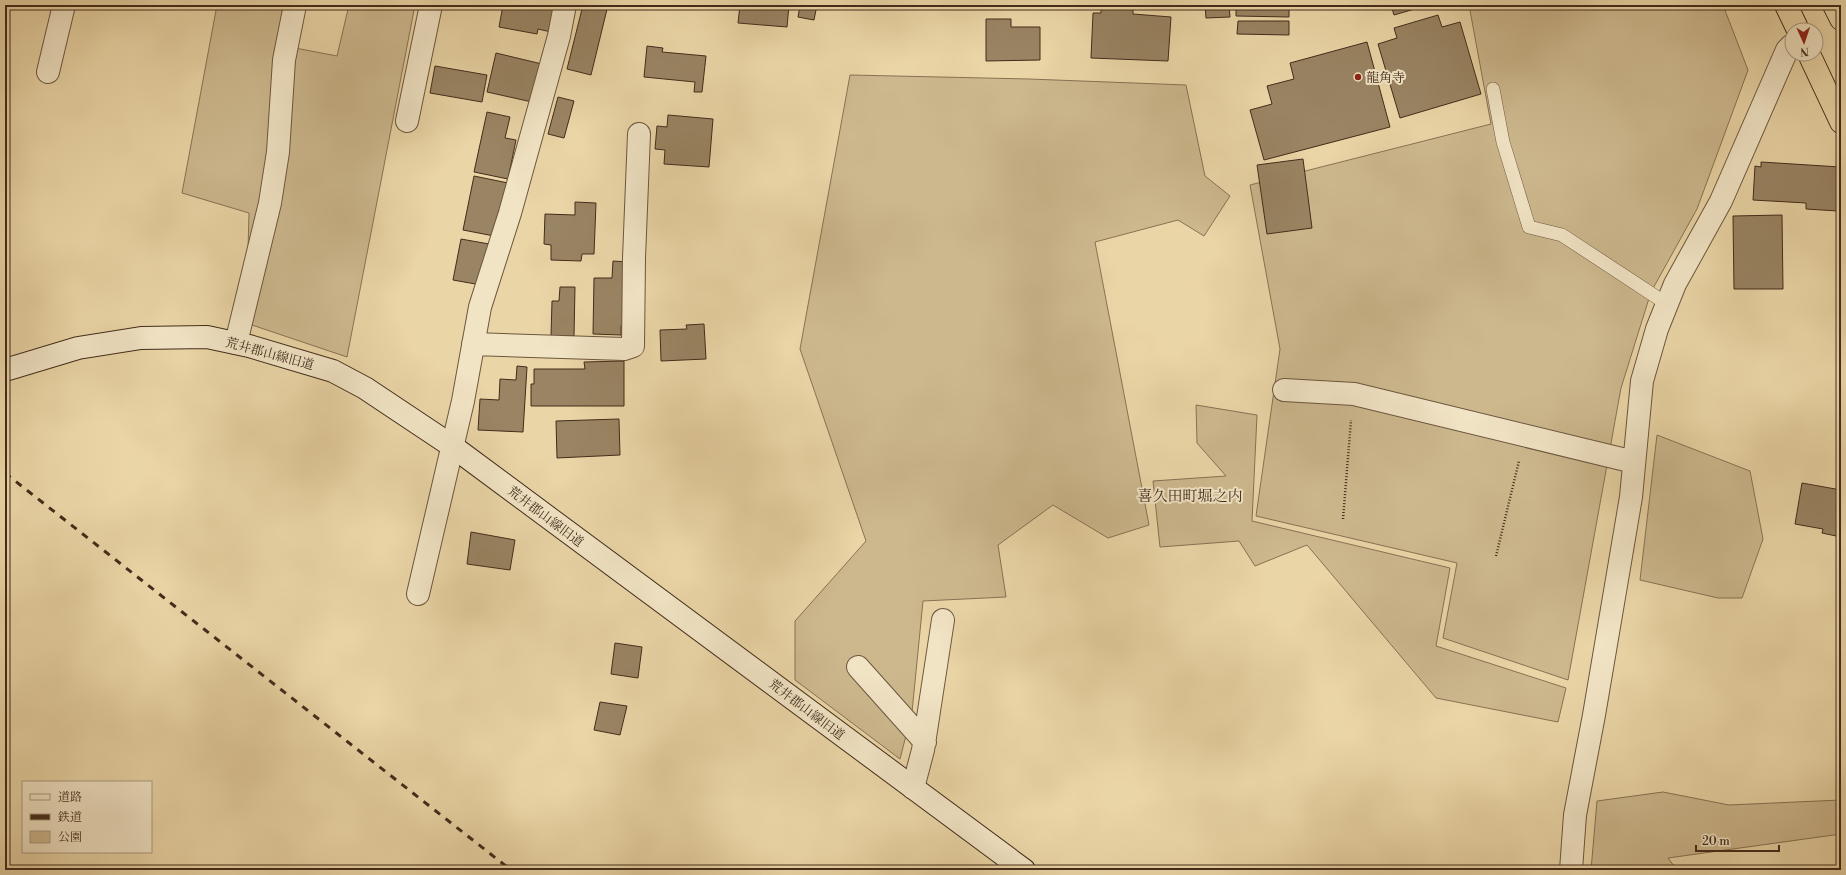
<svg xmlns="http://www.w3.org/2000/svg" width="1846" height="875" viewBox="0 0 1846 875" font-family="'Libre Bodoni','Noto Serif JP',serif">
	<rect width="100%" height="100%" fill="#ead5a6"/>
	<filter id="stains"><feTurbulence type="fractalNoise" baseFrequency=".005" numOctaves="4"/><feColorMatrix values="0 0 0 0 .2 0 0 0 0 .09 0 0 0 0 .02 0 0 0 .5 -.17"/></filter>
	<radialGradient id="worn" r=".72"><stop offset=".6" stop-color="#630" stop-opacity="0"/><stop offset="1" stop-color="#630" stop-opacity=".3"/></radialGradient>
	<path fill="#cdb88e" stroke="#887254" d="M 217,5 L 294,5 L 290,47 L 337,56 L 349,5 L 415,5 L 347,357 L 246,323 L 249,213 L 182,193 Z
		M 1469,5 L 1723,5 L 1748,70 L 1697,209 L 1651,292 L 1621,388 L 1568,680 L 1443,638 L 1457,563 L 1256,516 L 1280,349 L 1250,185 L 1491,124 Z
		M 850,75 L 1029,79 L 1186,85 L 1205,176 L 1230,196 L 1204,236 L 1178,220 L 1095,242 L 1149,525 L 1108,538 L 1053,505 L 998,545 L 1006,597 L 923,601 L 912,712 L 900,759 L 795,680 L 795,621 L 866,541 L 800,349 Z
		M 1196,405 L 1257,415 L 1252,521 L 1450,568 L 1436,646 L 1566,688 L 1558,722 L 1436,698 L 1307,545 L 1255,566 L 1239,541 L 1160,547 L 1153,481 L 1226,476 L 1197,443 Z
		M 1657,435 L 1750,471 L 1763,539 L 1742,598 L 1718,598 L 1640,580 Z
		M 1663,792 L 1729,805 L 1841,800 L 1841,834 L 1668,858 L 1677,870 L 1591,870 L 1597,801 Z"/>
	<path fill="#998463" stroke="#422c1b" d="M 503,5 L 543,5 L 555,7 L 551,32 L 538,29 L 537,34 L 499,27 Z
		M 583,5 L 608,5 L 591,75 L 567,69 Z
		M 740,5 L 789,5 L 787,27 L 738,23 Z
		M 800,5 L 817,5 L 814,20 L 798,17 Z
		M 1205,5 L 1229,5 L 1230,17 L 1206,18 Z
		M 1236,5 L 1289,5 L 1289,17 L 1236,16 Z
		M 1391,5 L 1424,5 L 1425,6 L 1394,15 Z
		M 1101,7 L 1133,8 L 1133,14 L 1171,17 L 1168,61 L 1091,58 L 1093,13 L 1101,13 Z
		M 1438,15 L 1442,27 L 1460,22 L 1481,94 L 1400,118 L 1378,44 L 1397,38 L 1394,28 Z
		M 986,19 L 1011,19 L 1011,27 L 1040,27 L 1040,60 L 986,61 Z
		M 1238,21 L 1289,21 L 1289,35 L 1237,34 Z
		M 1367,42 L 1390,127 L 1264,160 L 1250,110 L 1272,104 L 1267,86 L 1294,79 L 1290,63 Z
		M 647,46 L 663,48 L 662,52 L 706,56 L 702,92 L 694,92 L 695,82 L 644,77 Z
		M 496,53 L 542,64 L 532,102 L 487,92 Z
		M 435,66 L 487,75 L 482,102 L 430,93 Z
		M 558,97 L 574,101 L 564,138 L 548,134 Z
		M 487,112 L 510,117 L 505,138 L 516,140 L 508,179 L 474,172 Z
		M 668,115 L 713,119 L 709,167 L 664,164 L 665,150 L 655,149 L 657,126 L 667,127 Z
		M 1303,159 L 1312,228 L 1267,234 L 1257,165 Z
		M 1761,162 L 1840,167 L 1838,211 L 1806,209 L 1806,203 L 1753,200 L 1755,166 L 1761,167 Z
		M 474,176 L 508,183 L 501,216 L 498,215 L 494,236 L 463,230 Z
		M 575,202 L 596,203 L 594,254 L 582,254 L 581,261 L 551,260 L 551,245 L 544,244 L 545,214 L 575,215 Z
		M 1782,215 L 1783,289 L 1734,289 L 1733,216 Z
		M 461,239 L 489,244 L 481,285 L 453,280 Z
		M 613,261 L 628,262 L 625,326 L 621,326 L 621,335 L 593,334 L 594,278 L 612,278 Z
		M 560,287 L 575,287 L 574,336 L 551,336 L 552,301 L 559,301 Z
		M 704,324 L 706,359 L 661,361 L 660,330 L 687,329 L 686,325 Z
		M 624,361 L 624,406 L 531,406 L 531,384 L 534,384 L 534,369 L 585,369 L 584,362 Z
		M 517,366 L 527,367 L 523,432 L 478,430 L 480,399 L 499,400 L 500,379 L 516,380 Z
		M 619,419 L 620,455 L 557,458 L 556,421 Z
		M 1802,483 L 1841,490 L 1840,504 L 1841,504 L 1841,537 L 1822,533 L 1823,529 L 1795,524 Z
		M 471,532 L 515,540 L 510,570 L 467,564 Z
		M 615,643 L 642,647 L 638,678 L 611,674 Z
		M 600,702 L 627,706 L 620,735 L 594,730 Z"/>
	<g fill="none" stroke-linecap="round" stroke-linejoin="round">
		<g stroke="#6c563e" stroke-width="14">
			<path id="lane" d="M 1493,89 L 1503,142 L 1529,227 L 1562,235 L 1667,304"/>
		</g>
		<g stroke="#6c563e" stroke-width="24">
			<path id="street" d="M 48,72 L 64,5
				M 407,121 L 431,5
				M 236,343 L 270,203 L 278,152 L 284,60 L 295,5
				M 473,344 L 624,349 L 633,346 L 634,258 L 639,134
				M 1284,390 L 1354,394 L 1634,462
				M 418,594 L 463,401 L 480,307 L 510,213 L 559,36 L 565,5
				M 858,667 L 925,742
				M 913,788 L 923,750 L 943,620
				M 1571,870 L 1575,815 L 1594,715 L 1631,497 L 1642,381 L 1657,329 L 1675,284 L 1721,201 L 1787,50 L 1792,45"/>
		</g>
		<g stroke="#422c1b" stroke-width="24">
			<path id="secondary" d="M 5,370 L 78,348 L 141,338 L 207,337 L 249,346 L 333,371 L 365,388 L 452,446 L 1024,870"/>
		</g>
		<g stroke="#422c1b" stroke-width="24">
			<path id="highway" d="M 1786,5 L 1798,30
				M 1834,5 L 1841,19
				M 1809,54 L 1841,122"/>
		</g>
		<path stroke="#422c1b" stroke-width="2.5" stroke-dasharray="1 2" stroke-linecap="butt" d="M 1343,519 L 1351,420
			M 1496,556 L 1519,461"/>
		<use href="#lane" stroke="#f1e4c5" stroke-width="13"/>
		<use href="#street" stroke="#f1e4c5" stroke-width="22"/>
		<use href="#secondary" stroke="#f1e4c5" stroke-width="22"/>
		<use href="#highway" stroke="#ead5a6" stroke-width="22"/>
		<path stroke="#422c1b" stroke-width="3" stroke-dasharray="7 7" stroke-linecap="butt" d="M 5,473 L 511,870"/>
	</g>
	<circle fill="#8f2418" stroke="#f1e4c5" stroke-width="1.5" cx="1358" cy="77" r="4"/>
	<g text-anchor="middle" stroke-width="4" stroke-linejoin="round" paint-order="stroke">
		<g font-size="13" fill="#422c1b" stroke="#f1e4c5" text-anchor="start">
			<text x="1366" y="82">龍角寺</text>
		</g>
		<g font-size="13" fill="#422c1b" stroke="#f1e4c5">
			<text transform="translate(270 353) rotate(15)" y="5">荒井郡山線旧道</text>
			<text transform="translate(546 516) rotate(37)" y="5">荒井郡山線旧道</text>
			<text transform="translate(807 709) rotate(37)" y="5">荒井郡山線旧道</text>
		</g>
		<g font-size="15" fill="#422c1b" stroke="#f1e4c5">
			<text x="1190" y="501">喜久田町堀之内</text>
		</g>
	</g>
	<rect width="1846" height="875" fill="none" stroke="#ead5a6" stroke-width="20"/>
	<rect x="6" y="6" width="1834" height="863" fill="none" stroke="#422c1b" stroke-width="2"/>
	<rect x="10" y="10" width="1826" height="855" fill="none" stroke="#422c1b"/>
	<rect x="22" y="781" width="130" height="72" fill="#f1e4c5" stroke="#ab9a81"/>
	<rect x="30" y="794" width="20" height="6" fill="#f1e4c5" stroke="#ab9a81"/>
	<text x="58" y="801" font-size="12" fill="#422c1b">道路</text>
	<rect x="30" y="814" width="20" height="6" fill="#422c1b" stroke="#ab9a81"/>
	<text x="58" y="821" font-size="12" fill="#422c1b">鉄道</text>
	<rect x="30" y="831" width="20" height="12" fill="#cdb88e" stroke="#ab9a81"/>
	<text x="58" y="841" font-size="12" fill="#422c1b">公園</text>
	<g transform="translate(1804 42) rotate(177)"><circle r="19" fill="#f1e4c5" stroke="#ab9a81"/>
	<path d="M0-3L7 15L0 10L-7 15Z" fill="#8f2418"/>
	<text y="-6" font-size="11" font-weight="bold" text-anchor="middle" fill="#422c1b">N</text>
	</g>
	<path d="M1696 845v6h83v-6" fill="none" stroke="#422c1b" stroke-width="2"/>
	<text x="1702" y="845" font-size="12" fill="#422c1b" stroke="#f1e4c5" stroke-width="3" paint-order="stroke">20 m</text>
	<rect width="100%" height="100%" filter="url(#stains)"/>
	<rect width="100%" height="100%" fill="url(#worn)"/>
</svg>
